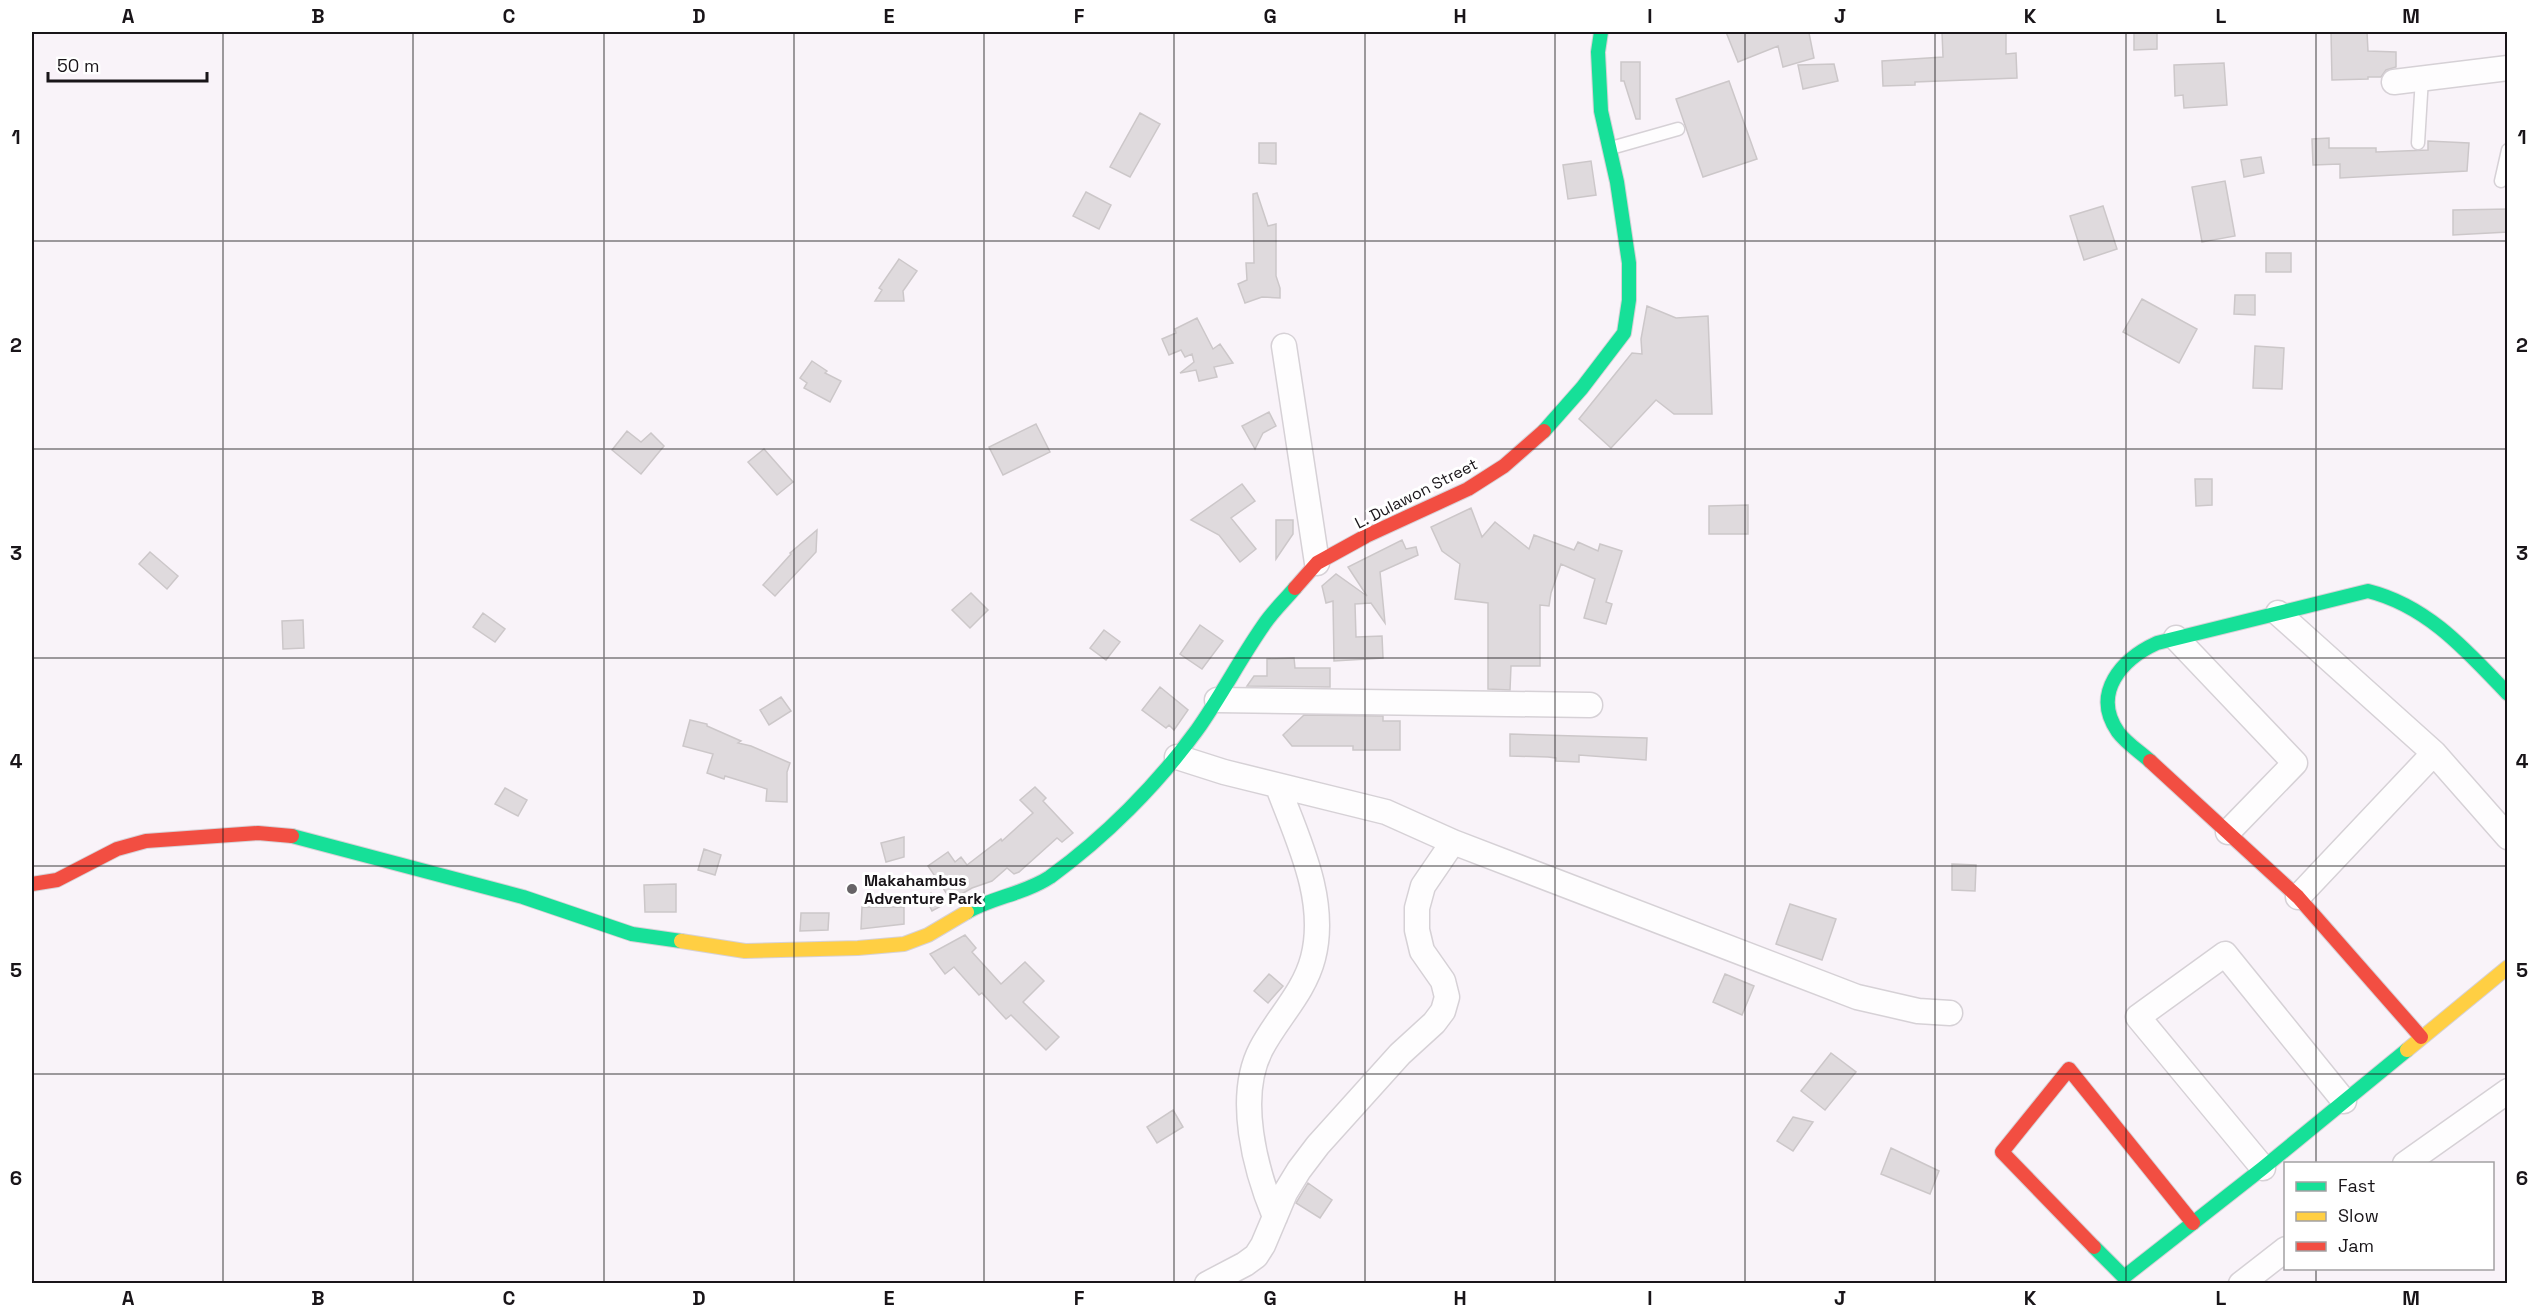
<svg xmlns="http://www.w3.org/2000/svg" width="2539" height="1315" viewBox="0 0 2539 1315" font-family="'Space Grotesk',sans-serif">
	<rect width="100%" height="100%" fill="#f9f3f9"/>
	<path fill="#dfdadd" stroke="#ccc7c9" stroke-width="1.5" d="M 1726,32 L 1811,32 L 1809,33 L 1814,58 L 1783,67 L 1778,46 L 1738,62 Z
		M 1942,32 L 2006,32 L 2006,54 L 2016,53 L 2017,78 L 1915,82 L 1915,85 L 1883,86 L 1882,61 L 1943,57 Z
		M 2134,32 L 2157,32 L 2157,49 L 2134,50 Z
		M 2331,32 L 2367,32 L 2368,51 L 2396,52 L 2396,67 L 2386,70 L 2381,77 L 2368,77 L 2368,79 L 2332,80 Z
		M 1621,62 L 1640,62 L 1640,119 L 1636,119 L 1624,81 L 1621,81 Z
		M 2224,63 L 2227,105 L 2184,108 L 2183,95 L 2175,96 L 2174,65 Z
		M 1834,64 L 1838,81 L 1803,89 L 1798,65 Z
		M 1729,81 L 1757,159 L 1703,177 L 1676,99 Z
		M 1140,113 L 1160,124 L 1130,177 L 1110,167 Z
		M 2329,138 L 2329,148 L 2376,148 L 2376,152 L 2428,150 L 2428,141 L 2469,143 L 2467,171 L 2340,178 L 2340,164 L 2313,165 L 2312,139 Z
		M 1259,143 L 1276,143 L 1276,164 L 1259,163 Z
		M 2261,157 L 2264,173 L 2244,177 L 2241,160 Z
		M 1591,161 L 1596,195 L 1568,199 L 1563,165 Z
		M 2225,181 L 2235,236 L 2202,242 L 2192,187 Z
		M 1086,192 L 1111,205 L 1099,229 L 1073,216 Z
		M 1257,193 L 1268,226 L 1276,224 L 1276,276 L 1280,288 L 1280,298 L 1262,297 L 1245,303 L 1238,284 L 1247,280 L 1246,263 L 1254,263 L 1253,194 Z
		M 2103,206 L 2117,249 L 2084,260 L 2070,216 Z
		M 2508,209 L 2508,232 L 2453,235 L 2453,210 Z
		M 2266,253 L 2291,253 L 2291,272 L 2266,272 Z
		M 899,259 L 917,271 L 903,291 L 904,301 L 875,301 L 882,290 L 879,288 Z
		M 2235,295 L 2255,295 L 2255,315 L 2234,314 Z
		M 2142,299 L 2197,329 L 2179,363 L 2123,332 Z
		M 1647,306 L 1676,318 L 1708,316 L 1712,414 L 1674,414 L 1656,400 L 1611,448 L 1579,419 L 1632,353 L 1642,354 L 1641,339 Z
		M 1197,318 L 1213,349 L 1220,344 L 1233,363 L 1214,367 L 1217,377 L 1199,381 L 1196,370 L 1180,373 L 1194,362 L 1192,354 L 1185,357 L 1181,350 L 1169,355 L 1162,339 L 1176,333 L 1175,329 Z
		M 2255,346 L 2284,348 L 2282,389 L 2253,388 Z
		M 812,361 L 827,371 L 825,373 L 841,381 L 830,402 L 804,388 L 807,383 L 800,378 Z
		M 1269,412 L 1276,426 L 1263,433 L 1255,449 L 1242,426 Z
		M 1036,424 L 1050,452 L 1003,475 L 989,447 Z
		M 627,431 L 641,442 L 651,433 L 664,446 L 641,474 L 612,450 Z
		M 764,449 L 793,482 L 777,495 L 748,462 Z
		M 2195,479 L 2212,479 L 2212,505 L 2196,506 Z
		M 1242,484 L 1255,501 L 1231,518 L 1256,549 L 1240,562 L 1219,535 L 1191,520 Z
		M 1748,505 L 1748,534 L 1709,534 L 1709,506 Z
		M 1471,508 L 1482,537 L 1495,522 L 1529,549 L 1534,535 L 1574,550 L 1578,542 L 1598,551 L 1600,544 L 1622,551 L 1606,602 L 1612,604 L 1606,624 L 1584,618 L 1595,579 L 1561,564 L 1551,593 L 1549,606 L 1540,605 L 1540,666 L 1511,666 L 1510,690 L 1488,689 L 1488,603 L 1455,599 L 1460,564 L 1442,551 L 1431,527 Z
		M 1276,520 L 1293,520 L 1293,534 L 1276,559 Z
		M 817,530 L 816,552 L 775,596 L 763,585 L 791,554 L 790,553 Z
		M 1402,540 L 1406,549 L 1416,547 L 1418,555 L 1380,572 L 1385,623 L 1371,603 L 1355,604 L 1356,637 L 1382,636 L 1383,658 L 1334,661 L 1333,601 L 1326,603 L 1322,586 L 1336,574 L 1367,596 L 1348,567 Z
		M 150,552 L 178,576 L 167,589 L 139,564 Z
		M 971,593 L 988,610 L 970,628 L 952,610 Z
		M 483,613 L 505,629 L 495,642 L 473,627 Z
		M 303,620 L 304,648 L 283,649 L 282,621 Z
		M 1200,625 L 1223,641 L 1202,669 L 1180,654 Z
		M 1104,630 L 1120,642 L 1106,660 L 1090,648 Z
		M 1294,658 L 1295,668 L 1330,668 L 1330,687 L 1247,686 L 1254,676 L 1267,676 L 1267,659 Z
		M 1160,687 L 1188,710 L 1174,730 L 1169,725 L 1166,728 L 1142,710 Z
		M 781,697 L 791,711 L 769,725 L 760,710 Z
		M 1304,715 L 1383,716 L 1383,721 L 1400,721 L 1400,750 L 1353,750 L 1353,746 L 1292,746 L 1283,735 Z
		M 690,720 L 707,724 L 707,726 L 741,741 L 738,743 L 751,746 L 790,763 L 787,772 L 787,802 L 766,801 L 767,789 L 725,776 L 724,779 L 707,773 L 713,754 L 683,746 Z
		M 1510,734 L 1647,738 L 1646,760 L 1579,755 L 1579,762 L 1556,761 L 1556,758 L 1548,757 L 1510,756 Z
		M 1035,787 L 1046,798 L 1043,801 L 1073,833 L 1062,842 L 1057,838 L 1019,872 L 1014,874 L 1007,868 L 992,881 L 972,888 L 951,900 L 928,866 L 948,852 L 955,862 L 961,857 L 967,865 L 1001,839 L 1002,841 L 1033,813 L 1020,800 Z
		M 505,788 L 527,800 L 518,816 L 495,804 Z
		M 904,837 L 904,857 L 886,862 L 881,843 Z
		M 704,849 L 721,855 L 715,875 L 698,870 Z
		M 1952,864 L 1976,865 L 1975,891 L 1952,890 Z
		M 676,884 L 676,912 L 645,912 L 644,885 Z
		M 931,893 L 941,906 L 932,911 L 925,897 Z
		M 1790,904 L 1836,919 L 1822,960 L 1776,944 Z
		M 862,907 L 904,907 L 904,924 L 861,929 Z
		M 801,913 L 829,913 L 828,930 L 800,931 Z
		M 965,935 L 976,948 L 972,952 L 1001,984 L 1025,962 L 1044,981 L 1023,1002 L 1059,1037 L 1046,1050 L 1011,1015 L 1006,1019 L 982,993 L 979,995 L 954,967 L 945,974 L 930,954 Z
		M 1269,974 L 1283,986 L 1268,1003 L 1254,991 Z
		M 1725,974 L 1754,986 L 1742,1015 L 1713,1002 Z
		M 1831,1053 L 1856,1072 L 1825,1110 L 1801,1091 Z
		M 1173,1110 L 1183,1127 L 1157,1143 L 1147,1127 Z
		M 1793,1117 L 1813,1122 L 1793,1151 L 1777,1141 Z
		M 1891,1148 L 1939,1171 L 1930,1194 L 1881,1174 Z
		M 1308,1183 L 1332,1200 L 1320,1218 L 1296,1203 Z"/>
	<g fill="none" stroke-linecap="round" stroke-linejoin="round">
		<g stroke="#d6d1d6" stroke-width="15">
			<path id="lane" d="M 2418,143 L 2422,78
				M 1611,148 L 1678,129
				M 2501,181 L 2508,150"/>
		</g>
		<g stroke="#d6d1d6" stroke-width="27">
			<path id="street" d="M 2394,82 L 2508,68
				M 1284,346 L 1317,563
				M 2278,613 L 2434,753 L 2508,837
				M 2176,638 L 2295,763 L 2228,832
				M 1217,700 L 1590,705
				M 1177,757 L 1224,772 L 1386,812 L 1453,842 L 1857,997 L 1918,1011 L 1950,1013
				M 2298,897 L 2434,753
				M 2405,1164 L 2508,1091
				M 2263,1168 L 2138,1017 L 2225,954 L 2344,1101
				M 1275,1217 C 1255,1169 1236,1097 1261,1049 C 1277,1018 1304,993 1313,958 C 1328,900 1298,840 1278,787
				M 1207,1284 L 1245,1264 L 1256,1256 L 1263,1245 L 1285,1193 L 1299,1170 L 1318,1145 L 1400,1054 L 1434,1023 L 1443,1011 L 1447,997 L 1443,981 L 1422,951 L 1417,930 L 1417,908 L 1423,886 L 1453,842
				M 2241,1284 L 2286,1249"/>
		</g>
		<g stroke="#d6d1d6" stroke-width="16">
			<path id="fast" d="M 1544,431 L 1582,388 L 1624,333 L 1629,300 L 1629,263 L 1617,182 L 1601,111 L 1598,52 L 1601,32
				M 2150,761 C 2140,752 2126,743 2118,732 C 2091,693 2122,659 2157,643 L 2368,591 C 2428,606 2467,651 2508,694
				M 292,836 L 523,897 L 632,934 L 681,941
				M 967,912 C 993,897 1024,894 1050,877 C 1105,837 1157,785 1197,730 C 1221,696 1240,659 1263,626 C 1272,612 1285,600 1295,588
				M 2094,1247 L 2124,1277 L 2263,1168 L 2407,1050"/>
		</g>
		<g stroke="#d6d1d6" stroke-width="16">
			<path id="slow" d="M 681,941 L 745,951 L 858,948 L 904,944 L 928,935 L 967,912
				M 2407,1050 L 2508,967"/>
		</g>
		<g stroke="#d6d1d6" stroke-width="16">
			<path id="jam" d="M 1295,588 L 1317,563 L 1366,536 L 1468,489 L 1504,466 L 1544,431
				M 2150,761 L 2298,897 L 2421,1037
				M 32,884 L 57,880 L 117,849 L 146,841 L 258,833 L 292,836
				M 2094,1247 L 2002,1152 L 2069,1069 L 2193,1223"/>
		</g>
		<use href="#lane" stroke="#fefdfe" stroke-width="12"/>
		<use href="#street" stroke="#fefdfe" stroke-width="24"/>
		<use href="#fast" stroke="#16e098" stroke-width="14"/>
		<use href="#slow" stroke="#ffcf43" stroke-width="14"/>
		<use href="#jam" stroke="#f24e42" stroke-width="14"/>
	</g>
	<path fill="none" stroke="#191519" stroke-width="1.5" stroke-opacity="0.55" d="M 223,32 L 223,1284M 413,32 L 413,1284M 604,32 L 604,1284M 794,32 L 794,1284M 984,32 L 984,1284M 1174,32 L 1174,1284M 1365,32 L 1365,1284M 1555,32 L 1555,1284M 1745,32 L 1745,1284M 1935,32 L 1935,1284M 2126,32 L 2126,1284M 2316,32 L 2316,1164M 32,241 L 2508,241M 32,449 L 2508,449M 32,658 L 2508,658M 32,866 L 2508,866M 32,1074 L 2508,1074M 2316,1268 L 2316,1284"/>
	<circle fill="#676367" stroke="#fff" stroke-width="2" cx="852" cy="889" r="6"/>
	<g text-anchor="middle" stroke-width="6" stroke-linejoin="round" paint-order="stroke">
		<g font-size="16" fill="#191519" stroke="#fff">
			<text transform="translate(1416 493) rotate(-27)" y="6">L. Dulawon Street</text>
		</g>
		<g font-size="16" font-weight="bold" fill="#191519" stroke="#fff" text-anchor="start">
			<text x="864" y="886">Makahambus<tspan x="864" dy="18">Adventure Park</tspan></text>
		</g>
	</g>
	<rect width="2539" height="1315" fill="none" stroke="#ffffff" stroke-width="66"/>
	<rect x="2284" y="1162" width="210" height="108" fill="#ffffff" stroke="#a3a1a3" stroke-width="1.5"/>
	<rect x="2296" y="1182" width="30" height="9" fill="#16e098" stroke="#a3a1a3" stroke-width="1.5"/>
	<text x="2338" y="1192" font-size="18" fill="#191519">Fast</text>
	<rect x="2296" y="1212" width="30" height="9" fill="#ffcf43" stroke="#a3a1a3" stroke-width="1.5"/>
	<text x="2338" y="1222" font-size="18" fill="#191519">Slow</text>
	<rect x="2296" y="1242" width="30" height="9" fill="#f24e42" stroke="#a3a1a3" stroke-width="1.5"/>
	<text x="2338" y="1252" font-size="18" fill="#191519">Jam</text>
	<path d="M48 72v9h159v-9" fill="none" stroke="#191519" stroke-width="3"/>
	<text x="57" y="72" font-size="18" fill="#191519" stroke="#ffffff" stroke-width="4.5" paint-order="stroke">50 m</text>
	<rect x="33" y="33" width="2473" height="1249" fill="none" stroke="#191519" stroke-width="2"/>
	<g font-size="20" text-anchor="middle" font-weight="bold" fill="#191519">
		<text x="128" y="23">A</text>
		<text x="318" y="23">B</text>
		<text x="509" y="23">C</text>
		<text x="699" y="23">D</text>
		<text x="889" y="23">E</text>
		<text x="1079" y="23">F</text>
		<text x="1270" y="23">G</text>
		<text x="1460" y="23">H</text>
		<text x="1650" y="23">I</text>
		<text x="1840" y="23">J</text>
		<text x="2030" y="23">K</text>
		<text x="2221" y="23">L</text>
		<text x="2411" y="23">M</text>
		<text x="16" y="144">1</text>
		<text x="2522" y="144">1</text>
		<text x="16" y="352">2</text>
		<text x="2522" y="352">2</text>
		<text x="16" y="560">3</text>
		<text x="2522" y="560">3</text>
		<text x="16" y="768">4</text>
		<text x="2522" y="768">4</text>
		<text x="16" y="977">5</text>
		<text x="2522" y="977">5</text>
		<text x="16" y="1185">6</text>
		<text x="2522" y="1185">6</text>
		<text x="128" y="1305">A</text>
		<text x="318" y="1305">B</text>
		<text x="509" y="1305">C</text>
		<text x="699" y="1305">D</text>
		<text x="889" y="1305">E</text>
		<text x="1079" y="1305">F</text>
		<text x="1270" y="1305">G</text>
		<text x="1460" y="1305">H</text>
		<text x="1650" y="1305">I</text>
		<text x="1840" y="1305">J</text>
		<text x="2030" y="1305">K</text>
		<text x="2221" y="1305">L</text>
		<text x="2411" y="1305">M</text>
	</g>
</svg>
